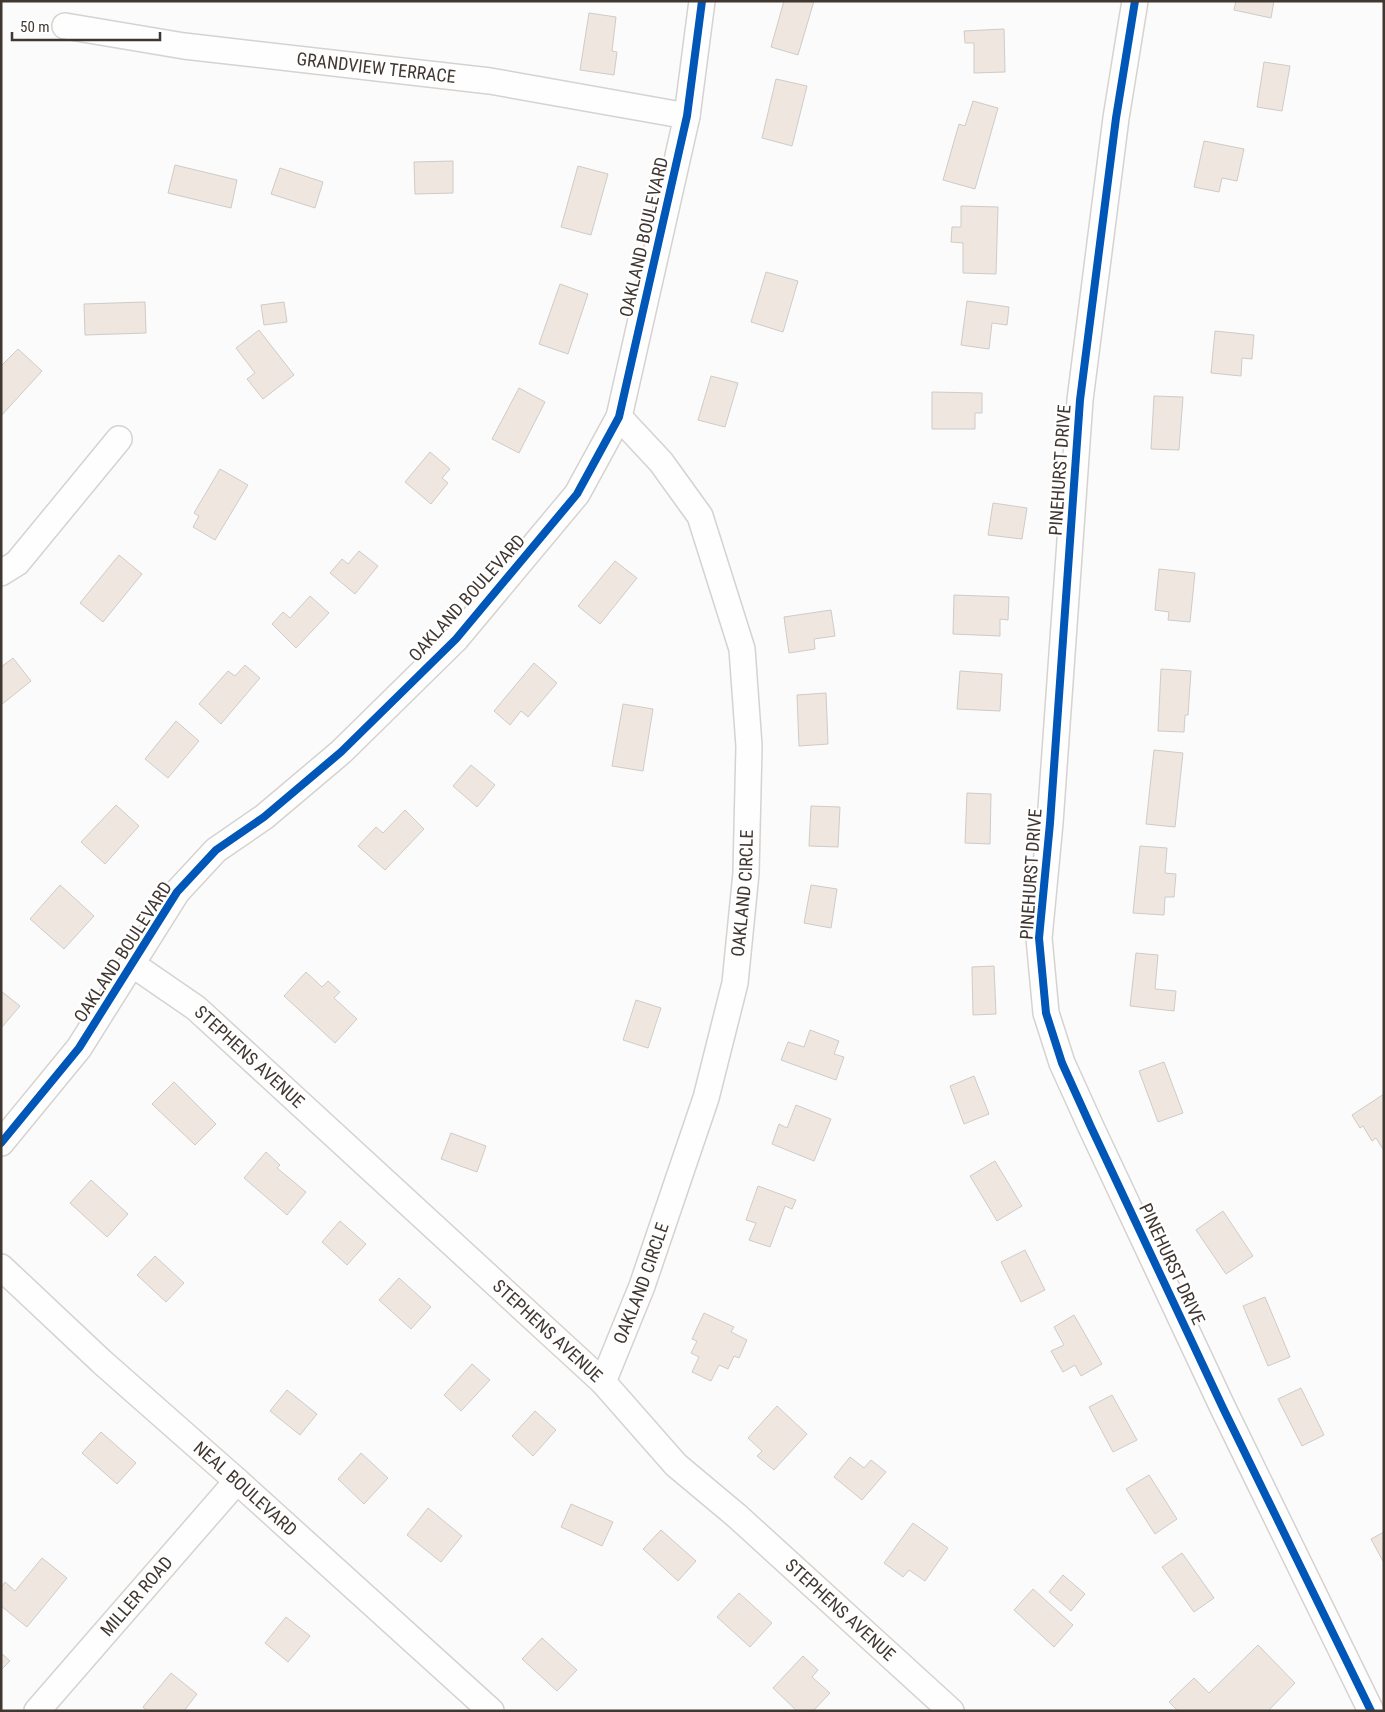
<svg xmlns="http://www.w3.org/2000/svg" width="1385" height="1712" viewBox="0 0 1385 1712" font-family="'Roboto Condensed',sans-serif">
	<rect width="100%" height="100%" fill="#fbfbfb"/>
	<path fill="#efe6e0" stroke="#cfcbc7" d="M 784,1 L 814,1 L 798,55 L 771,47 Z
		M 1236,1 L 1274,1 L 1271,18 L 1234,10 Z
		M 589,13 L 616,17 L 612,51 L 617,52 L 614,75 L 580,70 Z
		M 1004,29 L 1005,72 L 974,73 L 974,43 L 965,43 L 964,31 Z
		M 1264,62 L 1290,66 L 1282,111 L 1257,107 Z
		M 776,79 L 807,86 L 792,146 L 762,138 Z
		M 973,101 L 998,108 L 975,189 L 943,180 L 959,124 L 965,126 Z
		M 1204,141 L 1244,149 L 1237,181 L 1222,178 L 1219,192 L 1194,187 Z
		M 453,161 L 453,193 L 415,194 L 414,162 Z
		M 175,165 L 237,180 L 231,208 L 168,193 Z
		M 578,166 L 608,174 L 591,235 L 561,227 Z
		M 280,168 L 323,182 L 315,208 L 271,194 Z
		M 961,206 L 998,207 L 996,274 L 963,273 L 963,243 L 951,242 L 952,227 L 961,227 Z
		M 766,272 L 798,281 L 783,332 L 751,322 Z
		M 560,284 L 588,294 L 568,354 L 539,344 Z
		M 967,301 L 1009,307 L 1007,325 L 992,323 L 989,349 L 961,345 Z
		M 145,302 L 146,333 L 85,335 L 84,304 Z
		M 284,302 L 287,322 L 264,325 L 261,305 Z
		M 259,330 L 294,375 L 263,399 L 247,379 L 255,373 L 236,348 Z
		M 1215,331 L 1254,335 L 1252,359 L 1242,358 L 1241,376 L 1211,373 Z
		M 18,349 L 42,371 L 1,416 L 1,366 Z
		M 711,376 L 738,383 L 725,427 L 698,420 Z
		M 519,388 L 545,402 L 519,453 L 492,439 Z
		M 932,392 L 982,393 L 982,413 L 975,413 L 975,429 L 932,429 Z
		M 1154,396 L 1183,397 L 1179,450 L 1151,449 Z
		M 430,452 L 450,469 L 442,478 L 448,483 L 431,504 L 405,482 Z
		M 220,469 L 248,485 L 215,540 L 193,527 L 199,516 L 194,513 Z
		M 993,503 L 1027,508 L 1022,539 L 988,535 Z
		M 359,551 L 378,566 L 355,594 L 330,573 L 342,559 L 348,564 Z
		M 119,555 L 142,574 L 103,622 L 80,603 Z
		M 615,561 L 637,578 L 600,624 L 578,606 Z
		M 1159,569 L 1195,573 L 1190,622 L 1168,620 L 1169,612 L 1155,610 Z
		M 954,595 L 1009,597 L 1008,620 L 1000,619 L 1000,636 L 953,634 Z
		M 310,596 L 329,613 L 296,648 L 272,624 L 283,612 L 290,618 Z
		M 831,610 L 835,636 L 814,639 L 815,649 L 789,653 L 784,617 Z
		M 13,658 L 31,681 L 1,705 L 1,667 Z
		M 534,663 L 557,683 L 528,717 L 521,711 L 510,725 L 494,711 Z
		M 245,665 L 260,678 L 221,724 L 199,704 L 228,671 L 235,676 Z
		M 1161,669 L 1191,671 L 1188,715 L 1185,715 L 1184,732 L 1158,731 Z
		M 960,671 L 1002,674 L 1000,711 L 957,709 Z
		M 826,693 L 828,744 L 799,746 L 797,695 Z
		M 623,704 L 653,709 L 643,771 L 612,766 Z
		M 176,721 L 199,741 L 168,778 L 145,759 Z
		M 1154,750 L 1183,753 L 1175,827 L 1146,824 Z
		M 471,765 L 495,785 L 477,807 L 453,786 Z
		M 967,793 L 991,794 L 990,844 L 965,843 Z
		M 116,805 L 139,826 L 105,864 L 81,842 Z
		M 811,806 L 840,807 L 838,847 L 809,846 Z
		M 405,810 L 424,829 L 385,870 L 358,846 L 376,827 L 383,833 Z
		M 1140,846 L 1167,848 L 1165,873 L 1176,874 L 1174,897 L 1165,897 L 1164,915 L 1133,913 Z
		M 60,885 L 94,916 L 64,949 L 30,919 Z
		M 811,885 L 837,889 L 831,928 L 804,923 Z
		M 1136,953 L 1158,955 L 1155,989 L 1176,991 L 1174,1011 L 1130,1006 Z
		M 994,966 L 996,1014 L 973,1015 L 972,967 Z
		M 306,972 L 322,987 L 328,981 L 340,992 L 334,998 L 357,1019 L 335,1043 L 284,996 Z
		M 1,991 L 20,1006 L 2,1027 L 1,1026 Z
		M 636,1000 L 661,1008 L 648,1048 L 623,1040 Z
		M 810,1030 L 839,1041 L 834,1054 L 844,1057 L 836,1080 L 781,1060 L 788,1042 L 804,1047 Z
		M 1164,1062 L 1183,1113 L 1158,1122 L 1139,1071 Z
		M 974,1076 L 989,1114 L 964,1124 L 950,1086 Z
		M 174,1082 L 216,1124 L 195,1145 L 152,1104 Z
		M 1384,1094 L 1384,1151 L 1376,1138 L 1372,1141 L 1363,1126 L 1360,1128 L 1352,1115 Z
		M 796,1105 L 831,1119 L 814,1161 L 772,1144 L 779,1124 L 787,1128 Z
		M 451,1133 L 486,1146 L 477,1172 L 441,1159 Z
		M 266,1152 L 280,1165 L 277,1168 L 306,1192 L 287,1215 L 244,1178 Z
		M 995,1161 L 1022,1206 L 997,1221 L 970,1176 Z
		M 91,1180 L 128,1214 L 107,1237 L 70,1203 Z
		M 758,1186 L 796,1200 L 792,1209 L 785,1206 L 770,1247 L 749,1240 L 756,1223 L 746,1220 Z
		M 1223,1211 L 1253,1256 L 1226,1274 L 1196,1230 Z
		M 340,1221 L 366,1244 L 347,1265 L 322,1242 Z
		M 1025,1250 L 1045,1290 L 1021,1302 L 1001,1262 Z
		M 155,1256 L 184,1283 L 166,1302 L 137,1275 Z
		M 399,1278 L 431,1307 L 411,1329 L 379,1300 Z
		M 1265,1297 L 1290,1357 L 1268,1366 L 1243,1306 Z
		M 704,1313 L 734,1327 L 731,1332 L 747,1340 L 739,1358 L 734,1356 L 728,1369 L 719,1365 L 711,1381 L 692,1372 L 699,1357 L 691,1353 L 697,1341 L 692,1339 Z
		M 1074,1315 L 1102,1364 L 1081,1376 L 1075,1365 L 1063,1372 L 1051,1351 L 1064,1345 L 1054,1327 Z
		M 472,1364 L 490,1380 L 461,1411 L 444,1395 Z
		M 1301,1388 L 1324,1435 L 1302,1446 L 1278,1399 Z
		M 287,1390 L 317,1414 L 300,1435 L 270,1411 Z
		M 1112,1395 L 1137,1440 L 1113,1452 L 1089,1407 Z
		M 777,1406 L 807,1434 L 774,1470 L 757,1456 L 762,1451 L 748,1438 Z
		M 535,1411 L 556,1430 L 533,1456 L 512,1436 Z
		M 101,1432 L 136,1463 L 117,1484 L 82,1453 Z
		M 361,1453 L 388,1478 L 364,1504 L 338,1479 Z
		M 850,1457 L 864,1468 L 871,1460 L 886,1472 L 862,1500 L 834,1477 Z
		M 1149,1475 L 1177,1519 L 1155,1534 L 1126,1489 Z
		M 571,1504 L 613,1522 L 602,1546 L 561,1527 Z
		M 428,1508 L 462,1536 L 441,1562 L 407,1535 Z
		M 913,1523 L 948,1548 L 925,1581 L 909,1570 L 903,1577 L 884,1563 Z
		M 661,1530 L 696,1561 L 678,1581 L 643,1549 Z
		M 1384,1532 L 1384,1563 L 1371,1539 Z
		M 1182,1553 L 1214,1598 L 1194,1612 L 1162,1567 Z
		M 42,1558 L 67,1578 L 27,1627 L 1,1606 L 1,1588 L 5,1582 L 15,1591 Z
		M 1063,1575 L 1085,1594 L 1071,1611 L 1049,1592 Z
		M 1033,1589 L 1073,1625 L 1054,1647 L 1014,1610 Z
		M 739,1593 L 772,1623 L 750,1647 L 717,1617 Z
		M 286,1617 L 310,1636 L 288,1662 L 265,1643 Z
		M 542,1638 L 577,1670 L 557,1691 L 522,1659 Z
		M 1258,1645 L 1295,1683 L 1268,1711 L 1178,1711 L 1169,1702 L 1194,1678 L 1209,1693 Z
		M 1,1653 L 10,1661 L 1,1670 Z
		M 803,1656 L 818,1670 L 812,1677 L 830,1693 L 813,1711 L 797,1711 L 773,1688 Z
		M 171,1673 L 197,1694 L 184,1711 L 147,1711 L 143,1707 Z"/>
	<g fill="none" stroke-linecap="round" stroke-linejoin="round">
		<g stroke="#d6d2cf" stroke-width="28">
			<g id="minor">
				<path d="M 1135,1 L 1116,118 L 1080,400 L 1050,823 L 1039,938 L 1046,1013 L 1062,1063 L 1091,1127 L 1223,1408 L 1371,1711"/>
				<path id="s1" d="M 65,26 L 184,46 L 490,81 L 687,116"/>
				<path d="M 1,573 L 17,563 L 119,439"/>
				<path id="s2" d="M 132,964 L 196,1008 L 603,1382 L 676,1465 L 737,1516 L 951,1711"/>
				<path d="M 1,1143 L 79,1048 L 177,892 L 216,850 L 264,817 L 341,752 L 456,639 L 577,494 L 619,417 L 687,116 L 702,1"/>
				<path id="s3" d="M 1,1267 L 102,1362 L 237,1481 L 491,1711"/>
				<path id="s4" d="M 603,1382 L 642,1286 L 706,1098 L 735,983 L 746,873 L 749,746 L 742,649 L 700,516 L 661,462 L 619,417"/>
				<path id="s5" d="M 37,1711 L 237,1481"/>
			</g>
		</g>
		<use href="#minor" stroke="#fefefe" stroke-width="25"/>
		<g stroke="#fff" stroke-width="11">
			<path id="cycleway" d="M 1135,1 L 1116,118 L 1080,400 L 1050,823 L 1039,938 L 1046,1013 L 1062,1063 L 1091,1127 L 1223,1408 L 1371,1711
				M 1,1143 L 79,1048 L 177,892 L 216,850 L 264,817 L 341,752 L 456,639 L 577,494 L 619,417 L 687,116 L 702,1"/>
		</g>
		<use href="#cycleway" stroke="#0057b8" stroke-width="8"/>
	</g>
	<g text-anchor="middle" stroke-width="4.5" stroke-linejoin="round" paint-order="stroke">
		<g font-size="18" fill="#413731" stroke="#fff">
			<text dy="6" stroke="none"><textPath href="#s1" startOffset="314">GRANDVIEW TERRACE</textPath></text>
			<text transform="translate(644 237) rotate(-77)" y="6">OAKLAND BOULEVARD</text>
			<text transform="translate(1060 470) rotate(-86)" y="6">PINEHURST DRIVE</text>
			<text transform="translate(467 598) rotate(-48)" y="6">OAKLAND BOULEVARD</text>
			<text transform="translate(1031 874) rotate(-86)" y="6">PINEHURST DRIVE</text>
			<text dy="6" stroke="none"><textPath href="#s4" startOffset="511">OAKLAND CIRCLE</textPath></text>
			<text transform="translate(123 952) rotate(-57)" y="6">OAKLAND BOULEVARD</text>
			<text dy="6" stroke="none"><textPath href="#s2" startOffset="150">STEPHENS AVENUE</textPath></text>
			<text transform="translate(1172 1264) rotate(65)" y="6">PINEHURST DRIVE</text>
			<text dy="6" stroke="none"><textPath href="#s4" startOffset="106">OAKLAND CIRCLE</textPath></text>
			<text dy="6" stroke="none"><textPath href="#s2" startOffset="555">STEPHENS AVENUE</textPath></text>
			<text dy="6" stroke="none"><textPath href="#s3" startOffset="330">NEAL BOULEVARD</textPath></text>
			<text dy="6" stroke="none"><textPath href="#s5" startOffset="152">MILLER ROAD</textPath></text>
			<text dy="6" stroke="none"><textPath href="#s2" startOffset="960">STEPHENS AVENUE</textPath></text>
		</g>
	</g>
	<rect width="1385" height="1712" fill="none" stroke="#413731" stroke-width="5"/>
	<path d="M12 32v8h148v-8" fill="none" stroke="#413731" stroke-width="2.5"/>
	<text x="20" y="32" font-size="15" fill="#413731" stroke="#ffffff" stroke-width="4" paint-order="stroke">50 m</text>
</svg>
